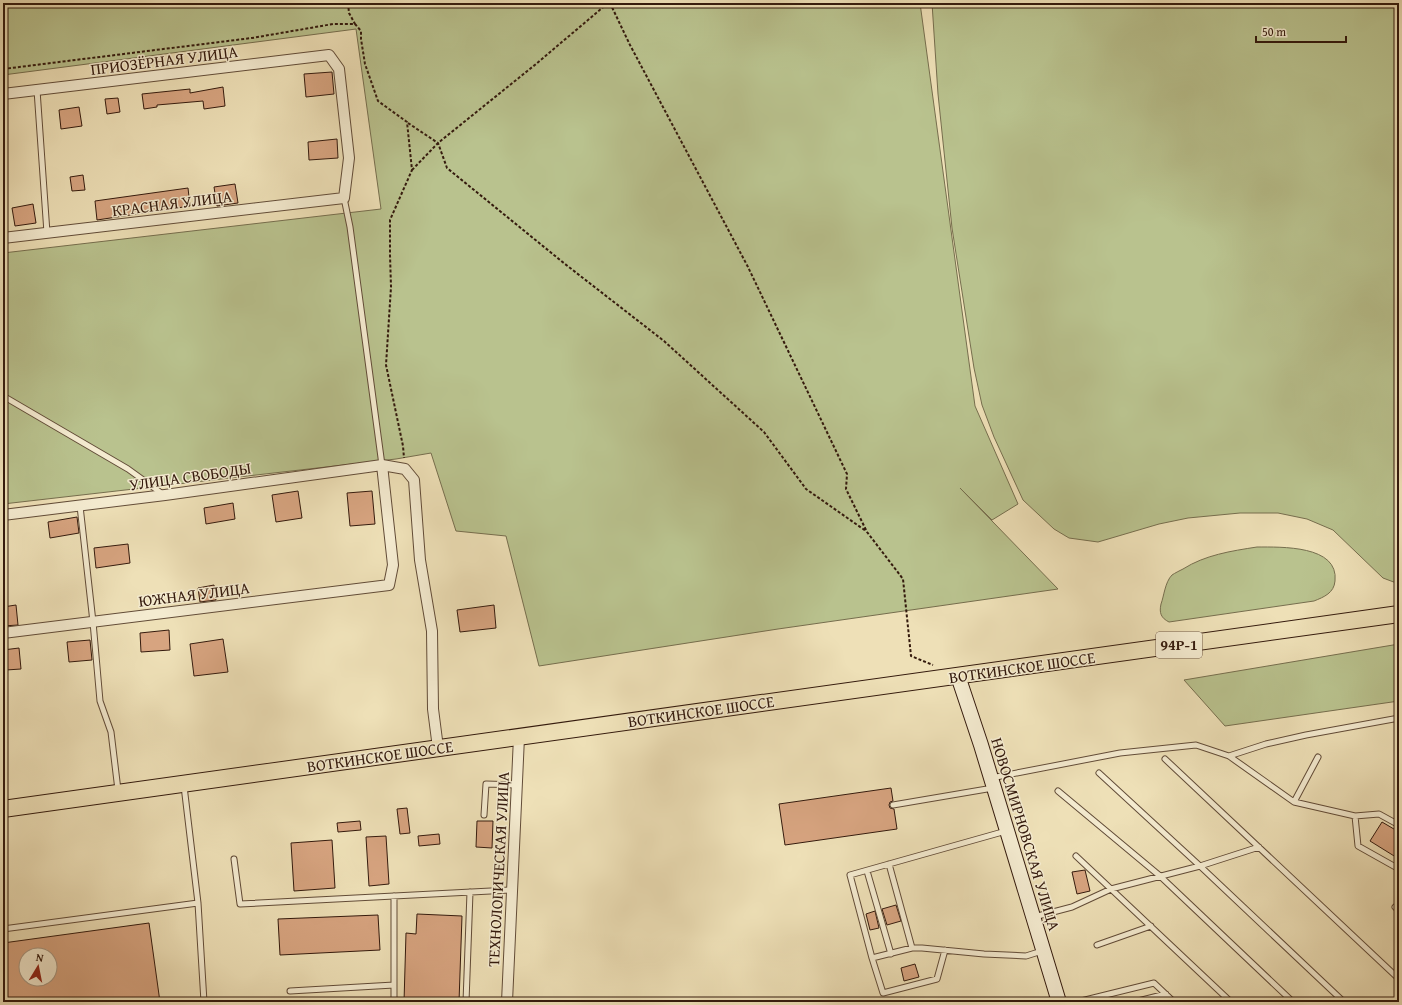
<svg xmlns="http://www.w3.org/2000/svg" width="1402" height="1005" viewBox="0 0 1402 1005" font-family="'Gentium Book Plus',serif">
	<rect width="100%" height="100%" fill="#eee0b7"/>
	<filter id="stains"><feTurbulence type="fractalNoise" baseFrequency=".005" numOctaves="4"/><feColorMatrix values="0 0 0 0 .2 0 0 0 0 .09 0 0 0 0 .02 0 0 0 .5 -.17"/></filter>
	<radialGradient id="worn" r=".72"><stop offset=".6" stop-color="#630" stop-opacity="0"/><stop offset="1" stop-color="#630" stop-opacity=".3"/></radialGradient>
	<path fill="#b9c28e" stroke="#766e4e" d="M 3,3 L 920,3 L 975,406 L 1018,504 L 992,520 L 960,488 L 1058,589 L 778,629 L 539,666 L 506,536 L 456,531 L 431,453 L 396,459 L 3,504 L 3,253 L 381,209 L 356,29 L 3,75 Z
		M 932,3 L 1399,3 L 1399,584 L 1383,578 L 1333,530 L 1307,519 L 1278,513 L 1240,513 L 1188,518 L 1159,524 L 1098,542 L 1069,538 L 1054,529 L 1023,500 L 994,437 L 982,405 L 974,368 L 952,228 L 938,94 Z
		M 1257,547 C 1281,547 1339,545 1335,581 C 1334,593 1324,597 1314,601 L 1169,622 C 1161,618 1159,613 1161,604 C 1164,596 1165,582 1172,575 C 1175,573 1179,571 1183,569 C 1205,555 1231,551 1257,547 Z
		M 1399,644 L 1399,701 L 1225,726 L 1184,680 Z"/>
	<path fill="#d7a480" stroke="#341a0d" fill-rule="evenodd" d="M 332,72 L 334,94 L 306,97 L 304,74 Z
		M 223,87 L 225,106 L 204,109 L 203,101 L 157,105 L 157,107 L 144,109 L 142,94 L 190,89 L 190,93 Z
		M 118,98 L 120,112 L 107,114 L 105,99 Z
		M 79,107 L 82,126 L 61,129 L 59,110 Z
		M 337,139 L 338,158 L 309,160 L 308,142 Z
		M 83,175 L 85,190 L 72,191 L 70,177 Z
		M 235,184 L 238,203 L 217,206 L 214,187 Z
		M 188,188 L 190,206 L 97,220 L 95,201 Z
		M 33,204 L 36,223 L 15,226 L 12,208 Z
		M 298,491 L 302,518 L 276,522 L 272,495 Z
		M 372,491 L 375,524 L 350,526 L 347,493 Z
		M 233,503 L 235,519 L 206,524 L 204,508 Z
		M 77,517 L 79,533 L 50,538 L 48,522 Z
		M 128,544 L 130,563 L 96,568 L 94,548 Z
		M 214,585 L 216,600 L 200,602 L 198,588 Z
		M 16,605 L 18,625 L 3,626 L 3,607 Z
		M 494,605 L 496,628 L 460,632 L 457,610 Z
		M 169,630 L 170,650 L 141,652 L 140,633 Z
		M 223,639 L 228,672 L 194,676 L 190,644 Z
		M 90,640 L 92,660 L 69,662 L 67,642 Z
		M 19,648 L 21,669 L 6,670 L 3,650 Z
		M 891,788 L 893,801 L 890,802 L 889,805 L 890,808 L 894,809 L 897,829 L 785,845 L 779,804 Z
		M 407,808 L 410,833 L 400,834 L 397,809 Z
		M 360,821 L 361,830 L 338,832 L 337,823 Z
		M 477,821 L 493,821 L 492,848 L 476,847 Z
		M 1382,822 L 1399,832 L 1399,859 L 1370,841 Z
		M 439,834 L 440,844 L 419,846 L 418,836 Z
		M 386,836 L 389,884 L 369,886 L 366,837 Z
		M 332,840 L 335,888 L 294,891 L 291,843 Z
		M 1085,870 L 1090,891 L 1077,894 L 1072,872 Z
		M 896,905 L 901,921 L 887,925 L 882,909 Z
		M 875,911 L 879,928 L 870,930 L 866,914 Z
		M 417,914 L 462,916 L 459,1002 L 404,1002 L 406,933 L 416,934 Z
		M 378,915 L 380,950 L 280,955 L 278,919 Z
		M 149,923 L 160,1002 L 3,1002 L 3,943 ZM 26,955 L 50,955 L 50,979 L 26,979 Z
		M 915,964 L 919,977 L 904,981 L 901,968 Z"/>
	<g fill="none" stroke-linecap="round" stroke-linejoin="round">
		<g stroke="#624c38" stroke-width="7">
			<path id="lane" d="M 37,90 L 47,233
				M 344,198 L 350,227 L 382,465
				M 3,396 L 128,469 L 164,495
				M 80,506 L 93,622 L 100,701 L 111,732 L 118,790
				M 1229,756 L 1266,744 L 1306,735 L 1399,718
				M 1165,759 L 1399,979
				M 1099,773 L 1200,866 L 1344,1002
				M 991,778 L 1120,753 L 1196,745 L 1229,756 L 1294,802 L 1355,816 L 1379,814 L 1399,825
				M 1058,791 L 1160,876 L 1293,1002
				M 1294,802 L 1318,757
				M 893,805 L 993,788
				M 484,815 L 486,784 L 517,785
				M 1355,816 L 1358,846 L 1399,869
				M 1006,831 L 850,875 L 872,958 L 912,948 L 922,948 L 984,954 L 1026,956 L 1042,951
				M 1076,856 L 1231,1002
				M 234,859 L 240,904 L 512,890
				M 889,864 L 912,948
				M 867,871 L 891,954
				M 198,903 L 204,1002
				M 1395,907 L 1399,911
				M 1034,917 L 1072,907 L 1111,889 L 1200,866 L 1259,847
				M 3,929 L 198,903 L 184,786
				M 1097,945 L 1151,926
				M 872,958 L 883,993 L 937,979 L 945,950
				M 290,991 L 394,985
				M 394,1002 L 394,896
				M 466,1002 L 470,892
				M 1077,1002 L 1154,983 L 1174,1002
				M 1134,1002 L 1166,994"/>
		</g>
		<g stroke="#624c38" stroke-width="12">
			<path id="street" d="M 3,94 L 329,55 L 339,69 L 349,158 L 344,198 L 3,238
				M 3,515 L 165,495 L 382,465 L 405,469 L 414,480 L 420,560 L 432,631 L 433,709 L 438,748
				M 3,633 L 389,585 L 393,565 L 382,465
				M 507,1002 L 519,737"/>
		</g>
		<g stroke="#341a0d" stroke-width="16">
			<path id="secondary" d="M 958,676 L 981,745 L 1059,1002"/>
		</g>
		<g stroke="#341a0d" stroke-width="18">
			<path id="primary" d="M 3,809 L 1399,614"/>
		</g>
		<path stroke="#341a0d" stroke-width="2" stroke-dasharray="3 2" stroke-linecap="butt" d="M 348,3 L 349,13 L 355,24
			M 610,3 L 630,45 L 748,267 L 847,474 L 846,489 L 867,532 L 903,579 L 911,656 L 933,665
			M 3,69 L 252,38 L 333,24 L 355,24 L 361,31 L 361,39 L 365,64 L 378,101 L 407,122 L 412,170 L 390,220 L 390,255 L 391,287 L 386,365 L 403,446 L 404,458
			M 408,123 L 438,143 L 447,168 L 565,264 L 664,341 L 764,432 L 806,489 L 866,531
			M 412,170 L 438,143 L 536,64 L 608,3"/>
		<use href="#lane" stroke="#f4ebd0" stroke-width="5"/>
		<use href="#street" stroke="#f4ebd0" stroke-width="10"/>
		<use href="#secondary" stroke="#f4ebd0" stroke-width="14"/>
		<use href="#primary" stroke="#eee0b7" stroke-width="16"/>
	</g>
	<g text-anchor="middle" stroke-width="3" stroke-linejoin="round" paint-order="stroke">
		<rect fill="#f4ebd0" stroke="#6e5948" stroke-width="1" x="1156" y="632" width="46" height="26" rx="3"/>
		<g font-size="15" font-weight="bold" fill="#341a0d">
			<text x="1179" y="650">94Р-1</text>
		</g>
		<g font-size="16" fill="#341a0d" stroke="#f4ebd0">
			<text transform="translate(164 60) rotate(-7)" y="6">ПРИОЗЁРНАЯ УЛИЦА</text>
			<text transform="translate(172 203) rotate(-7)" y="6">КРАСНАЯ УЛИЦА</text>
			<text transform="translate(190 476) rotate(-8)" y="6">УЛИЦА СВОБОДЫ</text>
			<text transform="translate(194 594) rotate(-7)" y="6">ЮЖНАЯ УЛИЦА</text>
			<text transform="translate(1022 667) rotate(-8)" y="6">ВОТКИНСКОЕ ШОССЕ</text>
			<text transform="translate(701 711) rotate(-8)" y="6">ВОТКИНСКОЕ ШОССЕ</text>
			<text transform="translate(380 756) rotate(-8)" y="6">ВОТКИНСКОЕ ШОССЕ</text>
			<text transform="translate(1026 834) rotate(73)" y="6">НОВОСМИРНОВСКАЯ УЛИЦА</text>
			<text transform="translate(498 869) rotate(-87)" y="6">ТЕХНОЛОГИЧЕСКАЯ УЛИЦА</text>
		</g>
	</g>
	<rect width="1402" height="1005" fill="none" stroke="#eee0b7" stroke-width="16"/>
	<rect x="4" y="4" width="1394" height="997" fill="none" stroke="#341a0d" stroke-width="2"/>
	<rect x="8" y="8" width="1386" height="989" fill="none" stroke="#341a0d"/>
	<g transform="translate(38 967) rotate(10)"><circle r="19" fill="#f4ebd0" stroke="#a79782"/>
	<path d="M0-3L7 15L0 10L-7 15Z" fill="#8f2418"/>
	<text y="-6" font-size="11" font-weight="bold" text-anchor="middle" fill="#341a0d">N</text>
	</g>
	<path d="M1256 36v6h90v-6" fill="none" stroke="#341a0d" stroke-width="2"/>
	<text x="1262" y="36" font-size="12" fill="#341a0d" stroke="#f4ebd0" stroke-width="3" paint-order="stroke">50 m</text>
	<rect width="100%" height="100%" filter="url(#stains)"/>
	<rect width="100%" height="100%" fill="url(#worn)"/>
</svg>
